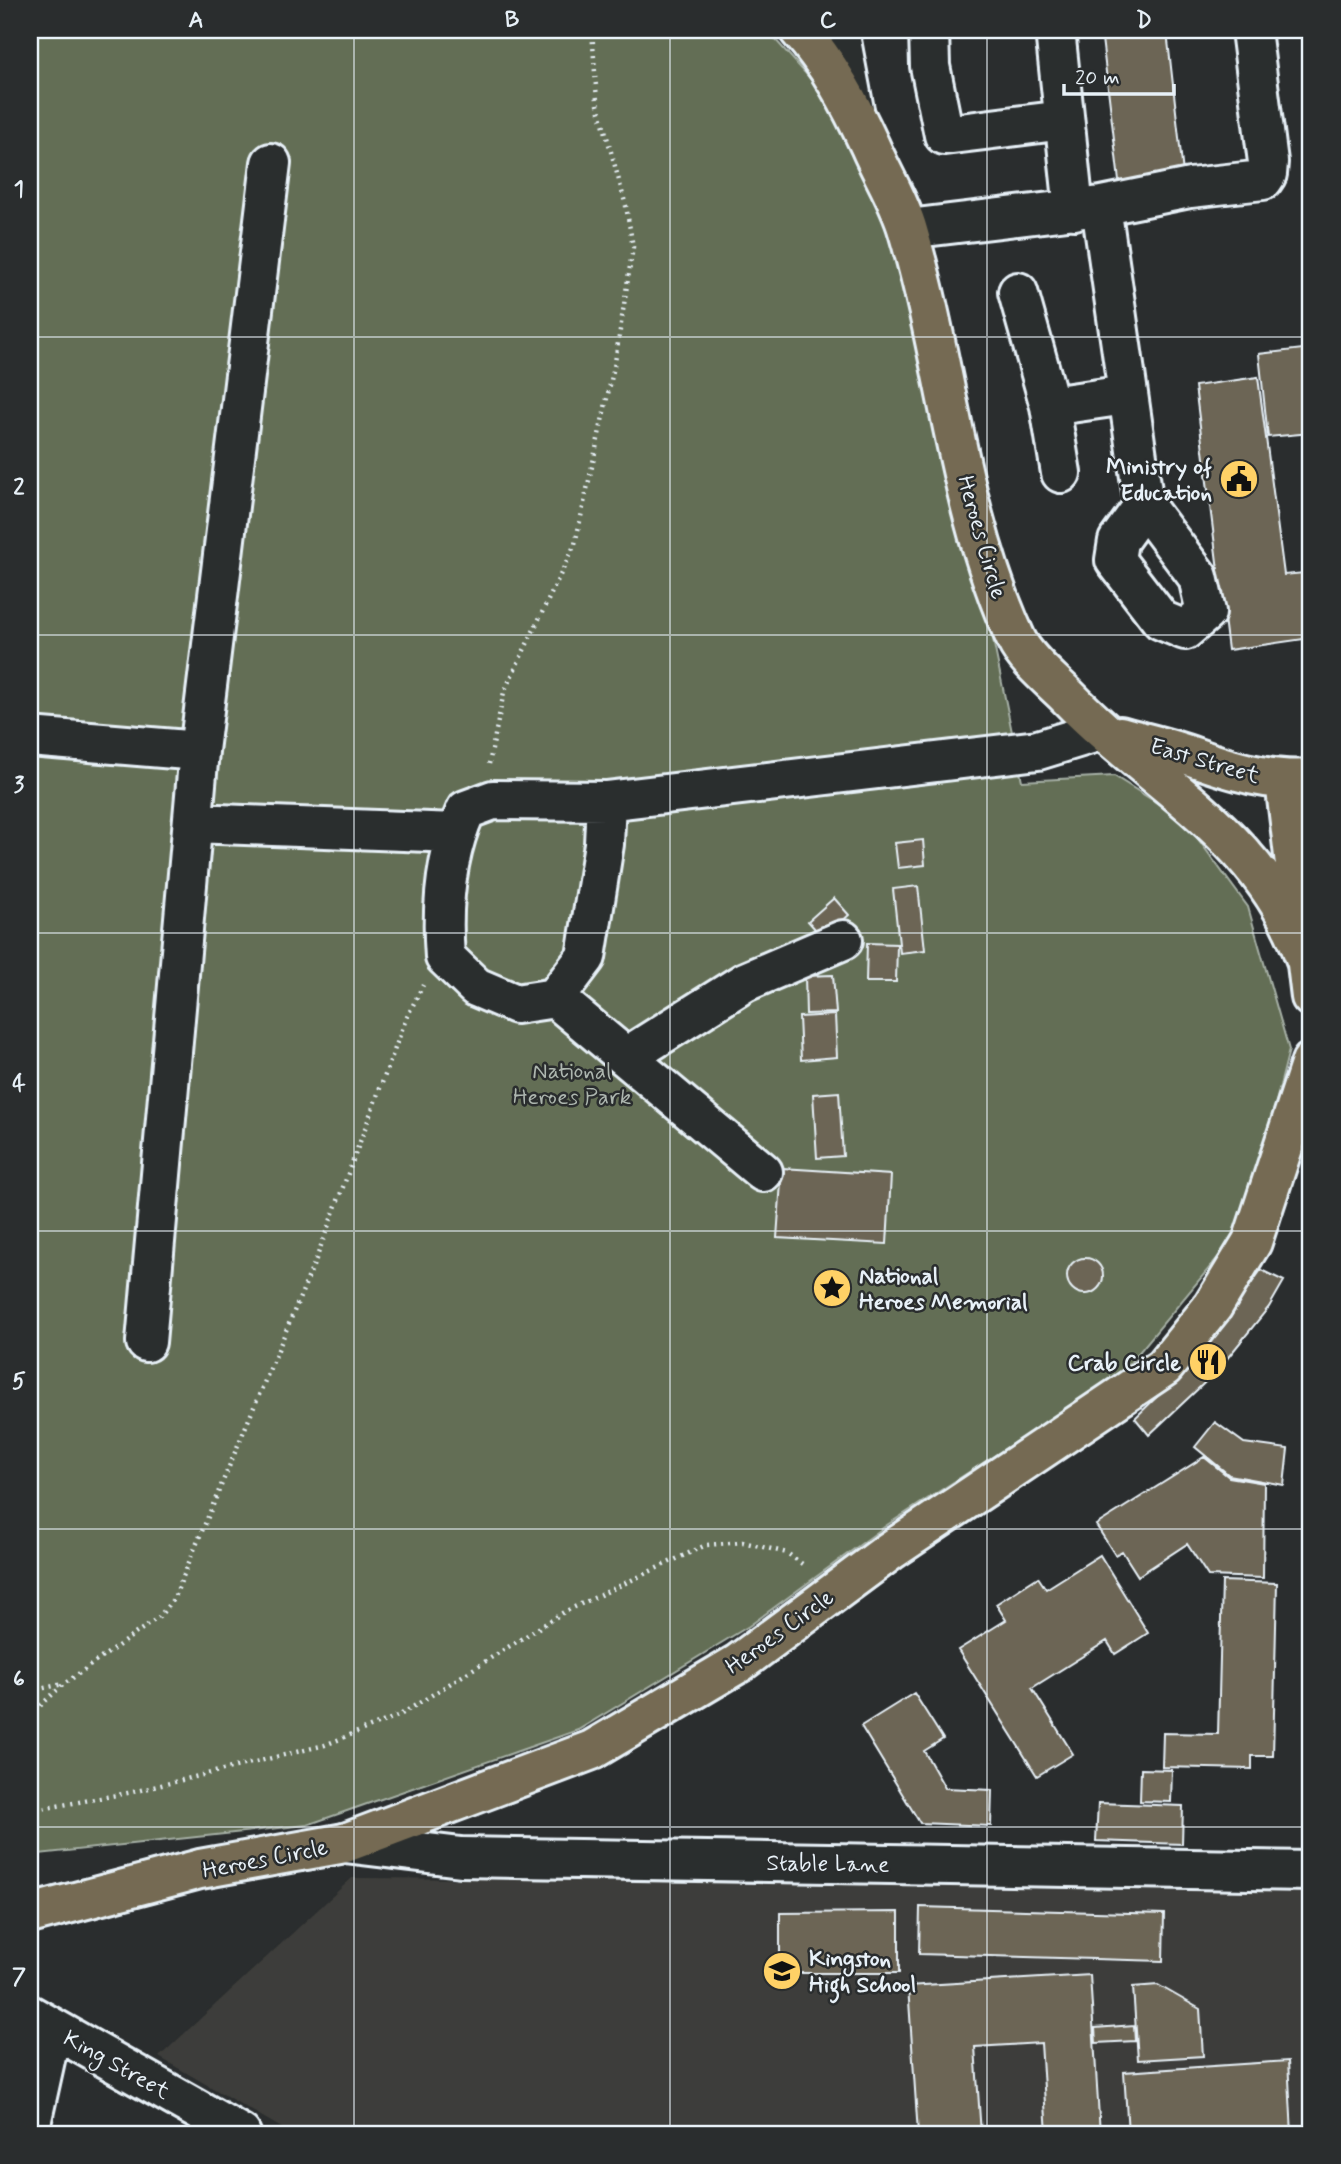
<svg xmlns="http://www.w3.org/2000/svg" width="1341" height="2164" viewBox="0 0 1341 2164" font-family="Mynerve,sans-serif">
	<rect width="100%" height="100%" fill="#2a2d2e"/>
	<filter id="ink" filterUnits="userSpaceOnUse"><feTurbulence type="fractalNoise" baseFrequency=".0143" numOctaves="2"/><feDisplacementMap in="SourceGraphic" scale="14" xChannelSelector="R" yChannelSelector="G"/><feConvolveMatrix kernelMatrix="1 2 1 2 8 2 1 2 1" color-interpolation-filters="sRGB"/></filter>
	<g filter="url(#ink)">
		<path fill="#3e3e3a" d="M 352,1878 L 1311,1885 L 1311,2134 L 292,2134 L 159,2057 Z"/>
		<path fill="#646e55" stroke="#a6b0a6" stroke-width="2" d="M 30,30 L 767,30 L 839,111 L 923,298 L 1022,781 L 1114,776 L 1184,820 L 1248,907 L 1289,1050 L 1245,1225 L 1121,1374 L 887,1525 L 749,1626 L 578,1730 L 307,1825 L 30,1855 Z"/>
		<path fill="#6c6555" stroke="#e8f1f8" stroke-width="2" d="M 1101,30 L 1182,30 L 1167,32 L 1183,173 L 1119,181 Z
			M 1311,348 L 1311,433 L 1268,437 L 1259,354 Z
			M 1258,377 L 1284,575 L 1304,573 L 1311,638 L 1228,650 L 1195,386 Z
			M 923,840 L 925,865 L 898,868 L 895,843 Z
			M 918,886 L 925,950 L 900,953 L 893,889 Z
			M 834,898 L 849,915 L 823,938 L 808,921 Z
			M 867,943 L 897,944 L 896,982 L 866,982 Z
			M 833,975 L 836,1013 L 806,1014 L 805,976 Z
			M 835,1015 L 837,1057 L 801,1060 L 799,1017 Z
			M 839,1092 L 843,1156 L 817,1158 L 813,1094 Z
			M 782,1168 L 891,1175 L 887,1244 L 777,1238 Z
			M1067 1276a18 18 0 1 1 36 0a18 18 0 1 1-36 0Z
			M 1261,1270 L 1284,1281 L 1269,1307 L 1217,1371 L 1149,1435 L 1135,1418 L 1202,1353 Z
			M 1215,1422 L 1244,1443 L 1288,1449 L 1284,1485 L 1229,1475 L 1195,1447 Z
			M 1204,1457 L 1229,1477 L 1264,1483 L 1263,1578 L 1208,1576 L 1187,1544 L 1138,1576 L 1122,1551 L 1115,1555 L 1096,1525 Z
			M 1100,1555 L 1148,1633 L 1115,1654 L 1107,1641 L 1032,1688 L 1073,1754 L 1037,1776 L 958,1650 L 1006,1620 L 996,1604 L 1038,1577 L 1046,1589 Z
			M 1222,1581 L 1277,1583 L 1273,1756 L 1252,1756 L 1252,1769 L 1162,1767 L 1163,1733 L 1218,1734 Z
			M 914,1693 L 943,1739 L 924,1751 L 945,1788 L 992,1790 L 991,1826 L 920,1823 L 861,1726 Z
			M 1141,1769 L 1172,1770 L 1171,1802 L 1140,1801 Z
			M 1098,1803 L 1183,1806 L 1182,1844 L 1096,1841 Z
			M 920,1907 L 1164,1914 L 1163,1961 L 919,1954 Z
			M 899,1912 L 899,1973 L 780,1973 L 780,1913 Z
			M 1090,1975 L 1100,2134 L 1047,2134 L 1041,2043 L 975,2047 L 981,2134 L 918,2134 L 908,1986 Z
			M 1158,1985 L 1200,2009 L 1203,2056 L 1138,2060 L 1133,1987 Z
			M 1134,2025 L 1135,2041 L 1096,2043 L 1095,2028 Z
			M 1288,2061 L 1292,2134 L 1128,2133 L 1124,2072 Z"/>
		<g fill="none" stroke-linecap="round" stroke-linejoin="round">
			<g stroke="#e8f1f8" stroke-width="44">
				<path id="minor" d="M 839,30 L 854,110
					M 929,30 L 930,66 L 944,135 L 1064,120
					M 1055,30 L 1074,210
					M 1101,206 L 1190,188 L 1263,180 L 1267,174 L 1268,162 L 1251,30
					M 908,229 L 1101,206 L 1144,505 L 1198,577 L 1206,612 L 1185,630 L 1161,620 L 1115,560 L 1118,541 L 1144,505
					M 1018,292 L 1050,406 L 1061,473
					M 1050,406 L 1126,395
					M 30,737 L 199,751
					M 606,801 L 604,844 L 586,957 L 555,998 L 516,1004 L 476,987 L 445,957 C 441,906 445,857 466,810 L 493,800 L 606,801 L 1038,750 L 1100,731
					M 193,823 L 456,833
					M 555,998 L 763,1172
					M 626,1057 L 745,982 L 843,940
					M 146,1342 L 199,751 L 271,163
					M 345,1843 L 461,1857 L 1311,1871
					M 30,2015 L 241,2134
					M 30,2128 L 52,2028"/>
			</g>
			<g stroke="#e8f1f8" stroke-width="44">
				<path id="major" d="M 799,30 C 829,63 851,105 870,146 C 882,174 900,202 908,231 C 948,365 957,511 1016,639 C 1025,659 1051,680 1067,696 C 1154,786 1261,833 1306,960
					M 1120,736 C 1145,743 1170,748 1194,757 C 1233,771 1269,782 1311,779
					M 1285,781 L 1311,997
					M 30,1914 L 200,1869 L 345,1843 L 592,1750 L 739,1663 L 890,1551 L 1164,1367 L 1213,1306 L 1252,1242 L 1311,1062"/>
			</g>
			<path stroke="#e8f1f8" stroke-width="4.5" stroke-dasharray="2 5" stroke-linecap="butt" d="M 489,764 L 504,692 L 575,544 L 615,362 L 633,247 L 626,206 L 597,101 L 592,30
				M 30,1691 L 63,1684
				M 30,1715 L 64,1684 L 159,1617 L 174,1598 L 316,1259 L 406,1019 L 423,985
				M 30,1811 L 133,1792 L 325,1745 L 400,1715 L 564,1612 L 706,1545 L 743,1542 L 787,1553 L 805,1566"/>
			<use href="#minor" stroke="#2a2d2e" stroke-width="38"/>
			<use href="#major" stroke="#746b52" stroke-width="38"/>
		</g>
	</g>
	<path fill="none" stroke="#e8f1f8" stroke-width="2" stroke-opacity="0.55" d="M 354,30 L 354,2134M 670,30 L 670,2134M 987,30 L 987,2134M 30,337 L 1311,337M 30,635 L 1311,635M 30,933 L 1311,933M 30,1231 L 1311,1231M 30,1529 L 1311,1529M 30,1827 L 1311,1827"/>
	<defs>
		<g id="civic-disc" transform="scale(2.0125)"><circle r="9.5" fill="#ffd166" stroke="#2a2d2e"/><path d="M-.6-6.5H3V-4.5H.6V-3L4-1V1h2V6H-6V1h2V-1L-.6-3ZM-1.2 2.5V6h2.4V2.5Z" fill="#111"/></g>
		<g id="sight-disc" transform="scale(2.0125)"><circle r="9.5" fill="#ffd166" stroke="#2a2d2e"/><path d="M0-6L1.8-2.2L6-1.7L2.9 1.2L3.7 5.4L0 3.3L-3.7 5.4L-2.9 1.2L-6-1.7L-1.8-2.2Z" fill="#111"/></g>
		<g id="restaurant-disc" transform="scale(2.0125)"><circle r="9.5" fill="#ffd166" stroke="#2a2d2e"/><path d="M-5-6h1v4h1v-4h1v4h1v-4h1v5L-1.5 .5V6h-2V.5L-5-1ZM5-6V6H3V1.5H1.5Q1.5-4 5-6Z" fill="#111"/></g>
		<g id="school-disc" transform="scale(2.0125)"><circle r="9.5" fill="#ffd166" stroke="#2a2d2e"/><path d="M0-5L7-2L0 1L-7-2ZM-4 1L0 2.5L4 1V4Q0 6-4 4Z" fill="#111"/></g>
	</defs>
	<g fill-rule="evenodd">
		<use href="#civic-disc" x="1239" y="479"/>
		<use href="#sight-disc" x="832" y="1288"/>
		<use href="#restaurant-disc" x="1208" y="1362"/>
		<use href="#school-disc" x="782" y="1971"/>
	</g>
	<g text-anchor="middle" stroke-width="5" stroke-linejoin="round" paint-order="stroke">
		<g font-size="23" font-weight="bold" fill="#e8f1f8" stroke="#2a2d2e" text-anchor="end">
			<text x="1212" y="474">Ministry of<tspan x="1212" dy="26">Education</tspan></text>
			<text x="859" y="1283" text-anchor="start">National<tspan x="859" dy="26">Heroes Memorial</tspan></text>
			<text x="1181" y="1370">Crab Circle</text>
			<text x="809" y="1966" text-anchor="start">Kingston<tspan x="809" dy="26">High School</tspan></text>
		</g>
		<g font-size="23" fill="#e8f1f8" stroke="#2a2d2e">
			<text transform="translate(983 537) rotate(74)" y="8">Heroes Circle</text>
			<text transform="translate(1205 760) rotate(16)" y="8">East Street</text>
			<text transform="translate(779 1631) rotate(-36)" y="8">Heroes Circle</text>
			<text transform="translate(265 1858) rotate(-11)" y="8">Heroes Circle</text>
			<text transform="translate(828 1863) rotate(1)" y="8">Stable Lane</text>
			<text transform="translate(117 2064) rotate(29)" y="8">King Street</text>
		</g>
		<g font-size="23" fill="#adb6af" stroke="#2a2d2e">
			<text x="572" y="1078">National<tspan x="572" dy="26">Heroes Park</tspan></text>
		</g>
	</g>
	<rect width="1341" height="2164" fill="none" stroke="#2a2d2e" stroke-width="77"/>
	<path d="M1064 84v10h110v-10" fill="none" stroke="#e8f1f8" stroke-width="3.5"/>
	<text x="1075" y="84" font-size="21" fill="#e8f1f8" stroke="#2a2d2e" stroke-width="5" paint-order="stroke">20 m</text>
	<rect x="38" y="38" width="1264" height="2088" fill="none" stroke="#e8f1f8" stroke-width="2.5"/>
	<g font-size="23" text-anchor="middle" font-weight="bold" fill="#e8f1f8">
		<text x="196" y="27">A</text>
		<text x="512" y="27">B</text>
		<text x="828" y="27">C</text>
		<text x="1144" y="27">D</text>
		<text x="19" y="196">1</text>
		<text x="19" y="494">2</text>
		<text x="19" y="792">3</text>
		<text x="19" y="1090">4</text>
		<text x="19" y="1388">5</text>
		<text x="19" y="1686">6</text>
		<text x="19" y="1984">7</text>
	</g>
</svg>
